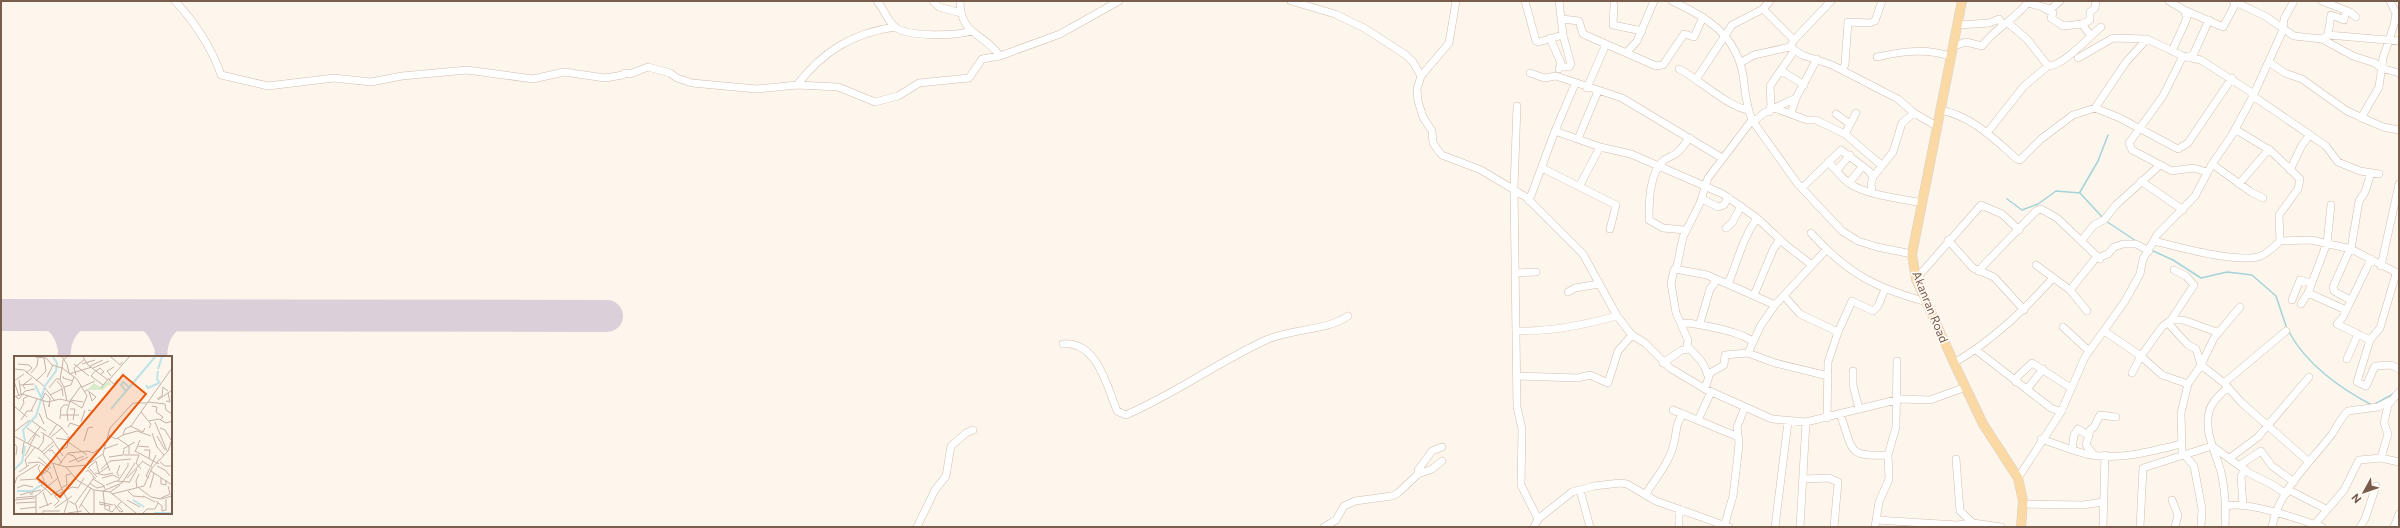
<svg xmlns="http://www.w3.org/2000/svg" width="2400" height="528" viewBox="0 0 2400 528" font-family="Commissioner,sans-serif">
	<rect width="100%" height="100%" fill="#fdf6ec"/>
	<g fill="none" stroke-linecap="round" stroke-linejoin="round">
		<path stroke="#a5d3da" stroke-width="1.5" d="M 2080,192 L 2098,161 L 2108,135
			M 2007,199 L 2022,210 L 2038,204 L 2056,191 L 2080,193 L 2103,218
			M 2106,221 L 2136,241
			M 2151,250 L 2173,260 L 2201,278 L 2227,272 L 2252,275 L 2276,296 L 2287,329
			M 2289,332 C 2306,364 2341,389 2372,405
			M 2375,404 L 2393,394"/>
		<path stroke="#dbcfda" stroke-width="13" d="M 32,315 C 49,320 61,330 64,348
			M 128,315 C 146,322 154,328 160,346
			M 64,357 C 64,335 74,324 94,315
			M 161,357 C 160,336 171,324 189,315"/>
		<path stroke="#dbcfda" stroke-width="32" d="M 1,315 L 607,316"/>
		<g stroke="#d1beb0" stroke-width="8">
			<path id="minor" d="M 175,1 C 194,21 212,48 221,75 L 268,86 L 334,78 L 371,82 L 402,76 L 467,70 L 533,79 L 564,72 L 605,78 L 623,75 L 625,73 L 630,74 L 648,67 L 670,73 L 677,78 L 692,83 L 757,89 L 797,85 L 838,87 L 875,102 L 898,96 L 919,83 L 969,78 L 982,59 L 1000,56
				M 877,1 C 884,9 887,20 895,27 C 907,37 956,36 971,31
				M 933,1 L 939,7 L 961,13
				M 960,1 C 960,35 984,33 1000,56 L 1060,34 L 1119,1
				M 1291,1 L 1335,14 L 1364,28 L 1406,55 L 1413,62 L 1421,76 L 1417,89 L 1418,101 L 1423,117 L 1432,131 L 1433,143 L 1437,149 L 1442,155 L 1481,170 L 1526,197 L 1583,254 L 1617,316 L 1632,335 L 1645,343 L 1670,368 L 1705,389 L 1772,419 L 1806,422 L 1900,399 L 1930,400 L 1966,387
				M 1525,1 L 1536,41 L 1539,42 L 1563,35
				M 1559,1 L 1563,35 L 1571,64 L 1569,67 L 1560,67
				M 1672,1 C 1707,17 1736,35 1743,75 C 1745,91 1746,106 1752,120 L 1797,183 L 1842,231 L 1858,241 L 1877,247 L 1912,254
				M 2169,1 L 2184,10 L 2223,27 L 2236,3
				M 2233,1 L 2265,16 L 2294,36 L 2322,39 L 2353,56 L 2375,63 L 2381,68 L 2399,73
				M 2322,1 L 2350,12 L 2356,17
				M 2028,3 L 2051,9 L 2060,1
				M 1614,5 L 1613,25 L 1642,31
				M 2042,7 L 2053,13 L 2051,18 L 2063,26 L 2082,24 L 2091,36
				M 1763,9 L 1794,40
				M 1562,19 L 1579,21 L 1583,34 L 1656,66 L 1663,65 L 1684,34 L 1694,37 L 1703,17
				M 2082,24 L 2090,20 L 2090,12 L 2095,8 L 2096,1
				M 1959,25 L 1989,23 L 1999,19 L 2002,24 L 2008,23 L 2027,39 L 2048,66
				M 2328,35 L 2331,15 L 2344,20 L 2346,11
				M 1550,38 L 1561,63 L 1559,69
				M 2322,39 L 2328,35 L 2399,41
				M 1954,46 L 1966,42 L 1982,46 C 1995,28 2016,19 2029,1
				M 1790,47 L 1794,40 L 1831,1
				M 2172,51 L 2187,18 L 2184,10
				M 1627,52 L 1637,41 L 1654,1
				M 2183,56 L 2163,96 L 2129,143 L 2132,150 L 2172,171 L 2193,168 L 2207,172
				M 1877,57 C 1903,51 1927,48 1952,57
				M 2078,58 L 2113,38 L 2147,39
				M 2189,58 L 2194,53 L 2209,20
				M 2269,62 L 2285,73 L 2302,79 L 2347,111 L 2383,127 L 2399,130
				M 1740,63 L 1754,55 L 1790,47 L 1802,55 L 1832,65 L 1898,99 L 1914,113 L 1938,127
				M 1679,69 C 1699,79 1728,107 1748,110
				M 1843,70 L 1845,64 L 1848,22 L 1869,23 L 1875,21 L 1882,1
				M 1782,71 L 1804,85
				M 1530,73 L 1544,78 L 1556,76 L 1622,98 L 1722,158
				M 1421,76 L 1449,43 L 1456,1
				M 1697,78 L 1732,25 L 1763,9 L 1770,1
				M 797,85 C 823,51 853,33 895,27
				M 1587,88 L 1606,44
				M 2253,96 L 2326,146 L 2338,162 L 2360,171 L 2379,174
				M 1517,106 L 1514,188 L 1517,407 L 1522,429 L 1521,485 L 1538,519 L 1534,527
				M 2095,108 L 2120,118 L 2178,149 L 2188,143 L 2232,78
				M 1777,109 L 1807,120 L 1816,120 L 1845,134 L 1881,165
				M 1940,110 C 1972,116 1993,138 2017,159 L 2020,160 L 2041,139 L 2073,115 L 2095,108 L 2126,62 L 2147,39 L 2183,56 L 2201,60 L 2254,94
				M 1769,112 L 1771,105 L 1770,86 L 1794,51
				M 1791,113 L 1796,98 L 1817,59
				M 1836,114 L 1850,124
				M 2361,118 L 2379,87 L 2383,58 L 2394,25 L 2396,13 L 2390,1
				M 1753,122 L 1764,113 L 1796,98
				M 2235,129 L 2271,151 L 2300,179 L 2298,189 L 2279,215 L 2280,241
				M 1555,131 L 1600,147 L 1631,154 L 1723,194 L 1757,218 L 1787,246 L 1812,265
				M 1987,133 L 2024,86 L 2048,66 C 2063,66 2088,38 2101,27
				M 1845,134 L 1856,113
				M 1578,139 L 1598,91
				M 1828,162 C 1836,169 1841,178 1850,184 C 1870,196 1899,198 1922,203
				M 2212,164 L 2251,192 L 2263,198
				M 1542,168 L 1616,205 L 1610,229
				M 1837,170 L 1850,155
				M 2290,170 L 2302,145 L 2310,135
				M 2141,181 L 2183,210
				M 1849,183 L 1862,167
				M 2239,184 L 2269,149
				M 1580,185 L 1600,147
				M 1802,188 L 1841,150 L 1869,171 L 1873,177
				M 1872,192 L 1871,184 L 1873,177 L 1893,152 L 1902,123 L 1914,113
				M 1702,199 L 1718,207 L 1724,205 L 1728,197
				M 1529,201 L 1555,131 L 1575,84
				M 1726,228 L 1732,223 L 1741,206
				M 1685,230 L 1663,228 L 1649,220 C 1649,202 1649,173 1664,160 C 1668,157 1674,156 1678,152 C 1682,148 1686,142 1690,138
				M 1811,233 C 1847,273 1875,288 1927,302
				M 1948,240 L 1973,268 L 1994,277 L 2024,310
				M 2081,241 L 2094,225 L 2104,220 L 2116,205 L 2160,165
				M 2154,241 C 2178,247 2239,264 2261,256 C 2269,252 2274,247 2280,241 L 2311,240 L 2351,249 L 2399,274
				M 2351,249 L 2359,201 L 2365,192 L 2371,173
				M 2036,265 L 2070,290 L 2087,311
				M 2381,266 L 2399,184
				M 1675,269 L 1707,275 L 1775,305
				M 1978,271 L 2036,211 L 2041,209 L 2057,218 L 2100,259
				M 1516,273 L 1536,272
				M 2396,274 L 2380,328 L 2370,340 L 2357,382 L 2366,386 L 2375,366 L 2391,365 L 2399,369
				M 1916,279 L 1981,205 L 2002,214 L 2019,230
				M 1728,284 C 1738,261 1742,239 1757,218
				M 2070,290 L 2095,259 L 2108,254 L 2114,247 L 2123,244 L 2136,244 L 2149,251
				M 1568,292 L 1575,288 L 1599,284
				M 2308,293 L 2346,310
				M 1754,295 L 1773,250 L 1780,239
				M 1784,296 L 1800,314 L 1838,332
				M 2292,300 L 2300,280 L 2311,283
				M 2350,300 L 2334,291 L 2333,287 L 2350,249
				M 2301,304 L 2308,293 L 2327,243 L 2331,205
				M 2171,320 L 2183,320 L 2217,332
				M 1682,323 C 1697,323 1743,332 1753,342
				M 1700,323 L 1710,289 L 1717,280
				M 2168,323 L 2188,345 L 2196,349 L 2201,365 L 2224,383 L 2242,403 L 2309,462
				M 2063,327 L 2089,351
				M 1516,331 C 1550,332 1584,325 1617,316
				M 2104,331 L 2141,356 L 2162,375 L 2188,384
				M 2370,340 L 2337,324 L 2343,317 L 2371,259
				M 1063,344 C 1097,341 1107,386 1117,411 L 1126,415 C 1175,394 1218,362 1266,340 C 1292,328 1324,332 1348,316
				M 1976,350 L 2051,408 L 2061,412
				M 1748,353 L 1761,325 L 1775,305 L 1826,250
				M 2347,359 L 2358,334
				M 1663,363 L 1682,350 L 1690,349
				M 1954,363 C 1993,340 2023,311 2053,278
				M 1853,371 L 1853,385 L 1859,409
				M 2132,373 L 2141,356 L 2162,327 L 2171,320 L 2194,285 L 2186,276 L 2174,270
				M 1517,376 L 1578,378 L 1590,375 L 1608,383 L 1618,351 L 1632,335
				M 1708,376 C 1705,363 1696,355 1687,346 L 1688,340 L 1676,313 L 1671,283 L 1674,270 L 1677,266 L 1683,237 L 1700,203 L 1708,178 L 1752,120
				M 2016,382 L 2018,376 L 2032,363 L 2071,388
				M 2224,383 L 2286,331
				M 2028,388 L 2043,369
				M 1705,389 L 1710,373 L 1724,365 L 1725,355 L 1748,353 L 1775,363 L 1828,376
				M 1673,410 L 1736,436
				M 1840,414 C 1854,451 1846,457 1888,455
				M 1827,418 L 1828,362 L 1838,332 L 1852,301 L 1873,311 L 1878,306 L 1885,289
				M 1698,420 L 1711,392
				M 2041,439 C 2056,444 2071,450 2086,454 C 2117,461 2150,452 2181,444
				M 2072,450 L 2074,435 L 2078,429 L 2089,436
				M 2094,455 L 2086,445 L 2090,430 L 2094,427 L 2100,415 L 2116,417
				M 2230,458 L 2258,437 L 2309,377
				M 2381,458 L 2388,434 L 2384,423 L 2388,405 L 2399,392
				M 1956,459 L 1960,511 L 1973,523
				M 2240,465 L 2261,451 L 2272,466 L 2294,482
				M 1418,474 L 1418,470 L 1432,451 L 1442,447
				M 2018,478 L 2061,412 L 2085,357 L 2125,301 L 2140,274 L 2143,259 L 2157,235 L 2195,196 L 2212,164 L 2232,135 L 2253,96 L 2283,30 L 2284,19 L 2294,1
				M 1803,479 L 1829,478 L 1838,482 L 1834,527
				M 1580,490 L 1590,527
				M 2289,490 L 2326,509
				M 1645,495 C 1655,479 1670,462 1674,443 C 1677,432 1675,424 1683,414
				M 2172,500 L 2178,515 L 2175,527
				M 2023,504 L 2083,505 L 2103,502
				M 2226,506 C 2249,501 2299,519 2322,527
				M 2243,506 L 2241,476 L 2246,470
				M 1679,509 L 1679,527
				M 1538,519 L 1572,492 L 1594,486 L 1620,483 L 1627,484 L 1656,501 L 1729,527
				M 1876,520 L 1957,525 L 1973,523 L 2001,527
				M 2315,524 L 2344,490 L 2359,460 L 2381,458 L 2399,462
				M 917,527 L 935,490 L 946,476 L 951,446 L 966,433 L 973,430
				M 1324,527 L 1336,520 L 1344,506 L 1355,501 L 1392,496 L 1398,493 L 1418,474 L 1432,469 L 1442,461
				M 1724,527 L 1733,496 L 1737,463 L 1739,443 L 1737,427 L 1745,407
				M 1775,527 L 1788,422
				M 1800,527 L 1806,422
				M 1875,527 L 1879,502 L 1889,479 L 1888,455 L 1896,427 L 1897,361
				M 2103,527 L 2105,455
				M 2140,527 L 2143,468 L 2212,446 L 2249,473 L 2273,485 L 2286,494
				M 2201,527 L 2202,509 L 2194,466 L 2182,452 L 2181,413 L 2188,384 L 2201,365 L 2214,338 L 2240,307
				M 2225,527 C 2226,509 2225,489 2221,472 C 2216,453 2204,433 2209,412 C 2211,402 2220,395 2227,388
				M 2272,527 C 2278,491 2310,463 2332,434 C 2337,427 2341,417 2348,411 L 2378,407 L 2390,401
				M 2360,527 L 2365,519 L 2376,486
				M 2394,527 L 2399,514"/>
		</g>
		<g stroke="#dad1cd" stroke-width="10">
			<path id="major" d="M 1962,1 L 1912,254 L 1916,279 L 1954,363 L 1983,424 L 2018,478 L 2023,501 L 2021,527"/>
		</g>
		<use href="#minor" stroke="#fff" stroke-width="7"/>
		<use href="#major" stroke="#fbd9a5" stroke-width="9"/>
	</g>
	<g text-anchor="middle" stroke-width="3.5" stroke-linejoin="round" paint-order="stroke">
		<g font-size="12" fill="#7a5c4d" stroke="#fffaf3">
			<text transform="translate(1930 307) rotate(68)" y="4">Akanran Road</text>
		</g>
	</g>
	<g transform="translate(14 356)">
		<rect width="158" height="158" fill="#fdf6ec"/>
		<path d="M 95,25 L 97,30 L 94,29 L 89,34 L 73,34 L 80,27 L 86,31 Z" fill="#d8ecc9"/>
		<path fill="none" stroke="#bfe3e8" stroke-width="2" d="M 144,13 L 148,1M 144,15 L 143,23 L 146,27M 21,29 L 27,41M 132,29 L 134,32 L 145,27M 112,35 L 107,29 L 109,26 L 115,31M 97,53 L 141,1M 11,85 L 9,74 L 22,60 L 31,30 L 42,15 L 43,7 L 39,1M 0,114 L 8,106 L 11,90M 3,135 L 18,135 L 27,129M 119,144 L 130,151M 140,157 L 158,157"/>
		<path fill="none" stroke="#c5b3a7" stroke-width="1" d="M 48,1 L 53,8 L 55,17M 69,1 L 74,9 L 94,24M 97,1 L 106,9 L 108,6M 4,8 L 15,9 L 18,12 L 12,17M 60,8 L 75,20M 68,8 L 81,4M 76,10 L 89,4M 48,11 L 46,24 L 50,31M 48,12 L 49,4 L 53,1M 79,12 L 95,5M 0,13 L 10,14 L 30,30M 82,14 L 77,20 L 89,29M 82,15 L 86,12 L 90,16 L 87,18M 17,17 L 23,10 L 24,2M 55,18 L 78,11M 62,19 L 60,12 L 71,3M 49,20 L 49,22 L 59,25M 97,20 L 93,15 L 100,11M 33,21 L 39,9M 104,23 L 100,28 L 95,24 L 115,1M 5,24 L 7,38M 0,25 L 5,40M 0,25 L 10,18M 22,25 L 32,15 L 30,2M 43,25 L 48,31 L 49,40M 6,29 L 20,28M 68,31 L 81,25M 31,32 L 41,45M 35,32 L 42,23 L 46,23M 87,32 L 95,22M 11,33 L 9,29 L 18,22M 70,36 L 73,34 L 82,41 L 80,43M 75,36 L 78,45 L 80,43M 36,39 L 48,33M 0,41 L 8,38 L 34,46 L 46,43 L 58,46 L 68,52 L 73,40 L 63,23 L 48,12 L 38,9 L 32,2 L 21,1M 2,41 L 5,43 L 11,35 L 21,33M 143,43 L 148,40 L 149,31 L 154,35M 28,44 L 31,37 L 36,42 L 35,51 L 35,48M 56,44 L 69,46M 144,44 L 158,34M 29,45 L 33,62M 53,45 L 50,31 L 57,29 L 60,21M 56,45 L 67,30M 152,45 L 156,46 L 154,37M 134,46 L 151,48 L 152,54 L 158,58M 0,50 L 13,61M 138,50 L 143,51 L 142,56 L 149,61 L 146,64M 56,53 L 61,53 L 59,64M 6,54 L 10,47 L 9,43 L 14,40M 17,55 L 23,43M 127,56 L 137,68 L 135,72M 25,57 L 30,68M 46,59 L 65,59M 33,62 L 47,71 L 54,79M 46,63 L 47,52 L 50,49 L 54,49M 7,64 L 13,55 L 19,55M 18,65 L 32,75M 54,65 L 53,56 L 56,45M 135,65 L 145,63 L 152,67 L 158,65M 67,66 L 71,54M 141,66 L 153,95M 116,70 L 129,76 L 131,72M 54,71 L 56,67 L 65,70M 13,72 L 26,81M 146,72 L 151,74 L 157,84M 0,76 L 16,64M 27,76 L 38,83 L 49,100M 138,77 L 143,91 L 150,99M 94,79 L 96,72 L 119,47 L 133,47M 109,79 L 123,75 L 137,80M 0,80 L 26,94 L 38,107 L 52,111 L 63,124 L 80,134 L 96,136 L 122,157M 35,80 L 43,68M 54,80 L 54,86 L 73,99M 143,80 L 151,94M 37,81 L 48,72M 42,82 L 54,84M 103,82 L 115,90 L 115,98M 55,83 L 78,55 L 74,54M 70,85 L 74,72 L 79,71M 0,87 L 3,91 L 2,99M 13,88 L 26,71M 16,89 L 22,78M 123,90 L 135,91M 24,93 L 29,86 L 30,78M 90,93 L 104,88M 109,93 L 121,86M 130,94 L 136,94 L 135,103M 35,95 L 38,94 L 48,107M 45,95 L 53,91 L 54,86M 121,95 L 145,108M 28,96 L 39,86M 121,96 L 126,84M 8,98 L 10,86M 30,98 L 40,89M 54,98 L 60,100 L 63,105M 89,98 L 96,115M 110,99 L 125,99 L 122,107 L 127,113M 11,100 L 17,89M 24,101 L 37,112M 95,101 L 109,99 L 110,94M 128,105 L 139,112M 55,106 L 70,100M 63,106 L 74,101M 146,106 L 151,110 L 158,110M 14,107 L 25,106 L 31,110 L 35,113 L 28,119M 39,108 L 47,131 L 54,145 L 50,157M 45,109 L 54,97 L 74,95 L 79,97 L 91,89M 13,110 L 11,104 L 21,91M 137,110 L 142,99M 143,110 L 151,114 L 156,120M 52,111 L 73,109 L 89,98 L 94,79 L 102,83 L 109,79 L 111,73 L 117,70 L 158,12M 74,111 L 83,121M 75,111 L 82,105 L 85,117 L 95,110M 29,113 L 36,117 L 38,123M 87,113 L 96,105 L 117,103M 137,115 L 158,129M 5,116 L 15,109M 72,116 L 74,114 L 82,123M 81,117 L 90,119 L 99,117M 105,120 L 103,117 L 106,109M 80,121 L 79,123 L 89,129 L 91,133M 88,122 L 99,119 L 105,122M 113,122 L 129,105M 135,122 L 132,120 L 136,112M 147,122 L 147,128 L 152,129 L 152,124M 6,124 L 24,123M 25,124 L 23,121 L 30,116M 104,125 L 114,110 L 114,107M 24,126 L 28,127 L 30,124 L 24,112 L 26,109M 75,127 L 83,132 L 91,130M 108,127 L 121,107M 115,127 L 123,113M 92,129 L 102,125 L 115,126M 0,130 L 3,121 L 24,108M 34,131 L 31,126 L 27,129 L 36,137M 3,132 L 10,129 L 19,131M 47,132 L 53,129 L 52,119 L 57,118M 123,132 L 122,125 L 125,118M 125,132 L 137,141 L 147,143 L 158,140M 136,132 L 140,117M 51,134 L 59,125M 114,135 L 119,140 L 130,141M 29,136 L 34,150M 96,136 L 106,129M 36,137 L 37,139 L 48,133M 98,138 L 130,130 L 138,112 L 154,95 L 158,83M 6,139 L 16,136 L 17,139M 18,139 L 18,136 L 27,134M 41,140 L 58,131 L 64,132 L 70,122M 129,140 L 141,146M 2,142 L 22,140M 147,142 L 156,138 L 154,130M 0,144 L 21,142M 113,144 L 126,151M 55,145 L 62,149 L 64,157M 142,145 L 148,150 L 148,155 L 152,154 L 152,143M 85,146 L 99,149M 2,147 L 22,146M 61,148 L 79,123M 67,148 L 75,157M 85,148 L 96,150 L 95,154M 100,148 L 106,156 L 109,155 L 104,150M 40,150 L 45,145 L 40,139M 25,152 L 38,147M 41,152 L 58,140M 65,152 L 77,132M 6,153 L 22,151M 91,153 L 89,135 L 108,127M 91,153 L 98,156 L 107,146M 22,157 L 22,140 L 44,122M 29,157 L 29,155 L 46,155M 54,157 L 68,155M 80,157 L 80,134M 129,157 L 133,153 L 141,153 L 144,147"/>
		<path fill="#e8590c" fill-opacity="0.15" stroke="#e8590c" stroke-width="2" d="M 109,19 L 132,38 L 46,141 L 23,122 Z"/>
		<rect width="158" height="158" fill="none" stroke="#7a5c4d" stroke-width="2"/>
	</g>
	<rect width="2400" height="528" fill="none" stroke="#7a5c4d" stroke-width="4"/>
	<g transform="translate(2364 492) rotate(230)" stroke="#fffaf3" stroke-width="3" paint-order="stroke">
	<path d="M0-3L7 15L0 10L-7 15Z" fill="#7a5c4d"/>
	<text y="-6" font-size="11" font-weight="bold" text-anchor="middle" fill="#7a5c4d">N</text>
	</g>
</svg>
